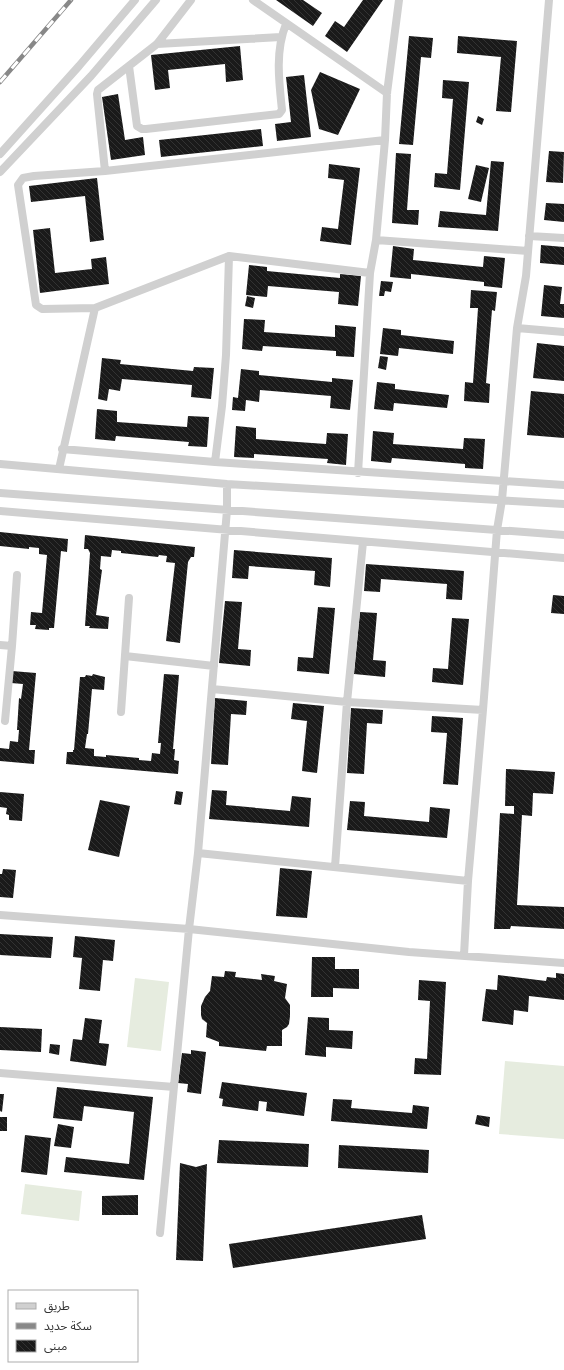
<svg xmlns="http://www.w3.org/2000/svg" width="564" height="1370" viewBox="0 0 564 1370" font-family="'Space Grotesk','Noto Sans Arabic',sans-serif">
	<defs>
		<pattern id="building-back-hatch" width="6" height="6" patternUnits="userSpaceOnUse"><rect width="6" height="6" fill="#1a1a1a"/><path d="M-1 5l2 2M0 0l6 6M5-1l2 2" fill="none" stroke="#333"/></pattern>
	</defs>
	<rect width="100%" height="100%" fill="#fff"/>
	<path fill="#e6ecdf" d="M 135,978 L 169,982 L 161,1051 L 127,1047 Z
		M 505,1061 L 564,1066 L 564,1139 L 499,1134 Z
		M 25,1184 L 82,1191 L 79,1221 L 21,1214 Z"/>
	<path fill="url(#building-back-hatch)" d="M 276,0 L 303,0 L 322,13 L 313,26 Z
		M 363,0 L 383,0 L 347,52 L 325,36 L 335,21 L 344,27 Z
		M 409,36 L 433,38 L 431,58 L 421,57 L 413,145 L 399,144 Z
		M 458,36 L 517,41 L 511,112 L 496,111 L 501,57 L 457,53 Z
		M 240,46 L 243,80 L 226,82 L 225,64 L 168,70 L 170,88 L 155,90 L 151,55 Z
		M 320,72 L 360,89 L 338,135 L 319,129 L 311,90 Z
		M 304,75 L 311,137 L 277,141 L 275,124 L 291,122 L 286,77 Z
		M 443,80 L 469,82 L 460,190 L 434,187 L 435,173 L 447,174 L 453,99 L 442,98 Z
		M 118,94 L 125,140 L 143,137 L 145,155 L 111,160 L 102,97 Z
		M 478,116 L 484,119 L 482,125 L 476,122 Z
		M 261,129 L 263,146 L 161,157 L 159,140 Z
		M 549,151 L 564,152 L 563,183 L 546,182 Z
		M 396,153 L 411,154 L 407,210 L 419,210 L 418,225 L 392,223 Z
		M 491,161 L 504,162 L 498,231 L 438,227 L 440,211 L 486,215 Z
		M 329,164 L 360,168 L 351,245 L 320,241 L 322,227 L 338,229 L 344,180 L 328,178 Z
		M 476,165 L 489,168 L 481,202 L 468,199 Z
		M 97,178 L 104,240 L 90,242 L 85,196 L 31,202 L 29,186 Z
		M 546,203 L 564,204 L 564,222 L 544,220 Z
		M 50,228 L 55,273 L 92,269 L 91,259 L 106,257 L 109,284 L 40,293 L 33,230 Z
		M 541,245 L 564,247 L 564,265 L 540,263 Z
		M 393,246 L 414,249 L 413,260 L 483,267 L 484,256 L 505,258 L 502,288 L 484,286 L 484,282 L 411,274 L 411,279 L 390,277 Z
		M 249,265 L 267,267 L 267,271 L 340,278 L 340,274 L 361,276 L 358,306 L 338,304 L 339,292 L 268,286 L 267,297 L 246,295 Z
		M 381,281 L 393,282 L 391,292 L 385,291 L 384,296 L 379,296 Z
		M 544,285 L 562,287 L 560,304 L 564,304 L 564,318 L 541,316 Z
		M 471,290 L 497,292 L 495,311 L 492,310 L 486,383 L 490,384 L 489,403 L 464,401 L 465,382 L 473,383 L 478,308 L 470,308 Z
		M 247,296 L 255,298 L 253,308 L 245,306 Z
		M 244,319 L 265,320 L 264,332 L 335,337 L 335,325 L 356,327 L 354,357 L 336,356 L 336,351 L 263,346 L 262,351 L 242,349 Z
		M 383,328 L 401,330 L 401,335 L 454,341 L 453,354 L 399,348 L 398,356 L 380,354 Z
		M 537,343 L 564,346 L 564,381 L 533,378 Z
		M 380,356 L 388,357 L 386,370 L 378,368 Z
		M 102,358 L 121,360 L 120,364 L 193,371 L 194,367 L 214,368 L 211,399 L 191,397 L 192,385 L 122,379 L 120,391 L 109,389 L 107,401 L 98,399 Z
		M 241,369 L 259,371 L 259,375 L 332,382 L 332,378 L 353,380 L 350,410 L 330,408 L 331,396 L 260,390 L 259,402 L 246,400 L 245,411 L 232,410 L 233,397 L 238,398 Z
		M 377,382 L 395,384 L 395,389 L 449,395 L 447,408 L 394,403 L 393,411 L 374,409 Z
		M 531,391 L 564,394 L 564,438 L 527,435 Z
		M 97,409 L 117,411 L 117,422 L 187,427 L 188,416 L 209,417 L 207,447 L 188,446 L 189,442 L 116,436 L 115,441 L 95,439 Z
		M 236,426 L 256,428 L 256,439 L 326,444 L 327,433 L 348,434 L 346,465 L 327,463 L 328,459 L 254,454 L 254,458 L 234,457 Z
		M 373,431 L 394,433 L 393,444 L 463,449 L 464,438 L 485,439 L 483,469 L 465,468 L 465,464 L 392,458 L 391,463 L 371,461 Z
		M 0,532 L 68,539 L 67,552 L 61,551 L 54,628 L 49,628 L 49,630 L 35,629 L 36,625 L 30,625 L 31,612 L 42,613 L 47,555 L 39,554 L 39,548 L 29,547 L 29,549 L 0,546 Z
		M 85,535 L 195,547 L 194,557 L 191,557 L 188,562 L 180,643 L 166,641 L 175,563 L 166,562 L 167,556 L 159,555 L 158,557 L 121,553 L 121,551 L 112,550 L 111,557 L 101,556 L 100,569 L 102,570 L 96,615 L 109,617 L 108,629 L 89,628 L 90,626 L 85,626 L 90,553 L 88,549 L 84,549 Z
		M 234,550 L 332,558 L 330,587 L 314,585 L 315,571 L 249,566 L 248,579 L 232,578 Z
		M 366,564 L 464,571 L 462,600 L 446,599 L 447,584 L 381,579 L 380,592 L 364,591 Z
		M 553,595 L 564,596 L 564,614 L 551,613 Z
		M 225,601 L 242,602 L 238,649 L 251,650 L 250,666 L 219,663 Z
		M 318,607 L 335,608 L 329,674 L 297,671 L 298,657 L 313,658 Z
		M 360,612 L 377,613 L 373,660 L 386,661 L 385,677 L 354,674 Z
		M 452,618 L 469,619 L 463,685 L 432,682 L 433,668 L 448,669 Z
		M 12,671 L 36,673 L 29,750 L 35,750 L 34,764 L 0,761 L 0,748 L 9,749 L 10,741 L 18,742 L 19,730 L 17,730 L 19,698 L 21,699 L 23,684 L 11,683 Z
		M 93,674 L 105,677 L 104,690 L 92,689 L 88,734 L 87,734 L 85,748 L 94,749 L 94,756 L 106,757 L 106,755 L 139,758 L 139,760 L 151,761 L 152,753 L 160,754 L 161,743 L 158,743 L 164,674 L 179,675 L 173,749 L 175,749 L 174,760 L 179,761 L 178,774 L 66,764 L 67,752 L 73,752 L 73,750 L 74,750 L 80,677 L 85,677 L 86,675 L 92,676 Z
		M 215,698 L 247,701 L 246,715 L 231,714 L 228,765 L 211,764 Z
		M 293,703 L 324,706 L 317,773 L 302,771 L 307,721 L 291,719 Z
		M 351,708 L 383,710 L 382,724 L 367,723 L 364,774 L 347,773 Z
		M 432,716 L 463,718 L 458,785 L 443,784 L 447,733 L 431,732 Z
		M 506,769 L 555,772 L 553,794 L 533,793 L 532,816 L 522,815 L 517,905 L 564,907 L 564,929 L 511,926 L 510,929 L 494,929 L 500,813 L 514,814 L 514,806 L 505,806 Z
		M 212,790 L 227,791 L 226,805 L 290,811 L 292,796 L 311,798 L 309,827 L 209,819 Z
		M 176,791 L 183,792 L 181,805 L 174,804 Z
		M 0,792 L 24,794 L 22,821 L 9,820 L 9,815 L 6,814 L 7,808 L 0,807 Z
		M 100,800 L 130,806 L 119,857 L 88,850 Z
		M 350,801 L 365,802 L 364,816 L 429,822 L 430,807 L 450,809 L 447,838 L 347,830 Z
		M 280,868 L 312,871 L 307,918 L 276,916 Z
		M 3,869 L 16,870 L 13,898 L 0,897 L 0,874 L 2,874 Z
		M 0,934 L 53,937 L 51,958 L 0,955 Z
		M 75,936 L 115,940 L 113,961 L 103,960 L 100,991 L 79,989 L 82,958 L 73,957 Z
		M 312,957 L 335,957 L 335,969 L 359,969 L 359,989 L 333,988 L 333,997 L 311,997 Z
		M 225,971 L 236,972 L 235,977 L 262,980 L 261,974 L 275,976 L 274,981 L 287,984 L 285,998 L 290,1005 L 290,1016 L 289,1024 L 287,1027 L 282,1030 L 282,1046 L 267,1046 L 266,1051 L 219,1046 L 219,1042 L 206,1037 L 207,1023 L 202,1019 L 201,1015 L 201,1006 L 205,997 L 210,991 L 212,976 L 224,977 Z
		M 556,973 L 564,974 L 564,1000 L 529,996 L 528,1012 L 514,1010 L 513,1025 L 482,1021 L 486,989 L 497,990 L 498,975 L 546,981 L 547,977 L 556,978 Z
		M 419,980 L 446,982 L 441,1075 L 414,1074 L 415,1058 L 427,1059 L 430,1001 L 418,1000 Z
		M 308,1017 L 329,1018 L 329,1030 L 353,1031 L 352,1049 L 326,1047 L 326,1057 L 305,1055 Z
		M 85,1018 L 102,1020 L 99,1043 L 109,1044 L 106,1066 L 70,1061 L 73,1039 L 82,1040 Z
		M 0,1027 L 42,1029 L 41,1052 L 0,1050 Z
		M 50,1044 L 60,1045 L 59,1055 L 49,1053 Z
		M 191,1050 L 206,1052 L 201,1094 L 187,1092 L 188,1084 L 178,1083 L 182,1053 L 191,1054 Z
		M 222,1082 L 307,1093 L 304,1116 L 266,1111 L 267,1102 L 259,1101 L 258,1111 L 222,1106 L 223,1099 L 219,1098 Z
		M 57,1087 L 153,1097 L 144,1180 L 64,1172 L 66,1157 L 129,1164 L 134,1112 L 84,1106 L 82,1121 L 53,1118 Z
		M 0,1094 L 4,1094 L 2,1112 L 0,1111 Z
		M 333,1099 L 352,1100 L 351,1108 L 412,1113 L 413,1105 L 429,1107 L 427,1129 L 331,1121 Z
		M 477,1115 L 490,1117 L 489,1127 L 475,1124 Z
		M 0,1117 L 7,1117 L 7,1131 L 0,1131 Z
		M 58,1124 L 74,1127 L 71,1148 L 54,1146 Z
		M 25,1135 L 51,1138 L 47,1175 L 21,1172 Z
		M 219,1140 L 309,1144 L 308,1167 L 217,1163 Z
		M 339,1145 L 429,1150 L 428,1173 L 338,1168 Z
		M 180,1163 L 196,1167 L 207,1164 L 203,1261 L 176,1260 Z
		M 138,1195 L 138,1215 L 102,1215 L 102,1196 Z
		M 422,1215 L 426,1239 L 233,1268 L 229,1244 Z"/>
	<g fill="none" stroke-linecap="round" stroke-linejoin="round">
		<path stroke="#d0d0d0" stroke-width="8" d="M 253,0 L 387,93
			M 157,44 L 281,37
			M 129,66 L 137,126 L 142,129 L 146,129 L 279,114 L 282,110 C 279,82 275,51 286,24
			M 0,154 L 79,66 L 135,0
			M 105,171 L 97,94 L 98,90 L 157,44 L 191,0
			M 0,172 L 91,76 L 156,0
			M 529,236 L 564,238
			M 376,240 L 528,251
			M 370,273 L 229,256 L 95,308 L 42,309 L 36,305 L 18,185 L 23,178 L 34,176 L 105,171 L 385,140
			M 517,328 L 564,332
			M 62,449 L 215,462 L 564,485
			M 215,462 L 222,406 L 226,355 L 229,256
			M 0,464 L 227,484 L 564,504
			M 59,469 L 95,308
			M 358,473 L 370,273 L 376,240 L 385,140 L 387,93 L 399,0
			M 0,493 L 564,535
			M 0,511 L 564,558
			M 0,645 L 12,646
			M 125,656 L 214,666
			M 212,689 L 347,702 L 483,710
			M 121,712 L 129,598
			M 5,721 L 12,646 L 17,575
			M 198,853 L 468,881
			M 335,867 L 347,702 L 363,542
			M 0,915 L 189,929 L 409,952 L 564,963
			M 464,955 L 468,881 L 483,710 L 497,530 L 502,500 L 517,328 L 526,276 L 549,0
			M 0,1073 L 174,1087
			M 160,1233 L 189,929 L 198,853 L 227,510 L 227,484"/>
		<g stroke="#888" stroke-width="4.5">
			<path id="rail" d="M 0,82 L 71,0"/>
		</g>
		<use href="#rail" stroke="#fff" stroke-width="3" stroke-dasharray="9" stroke-linecap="butt"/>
	</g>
	<rect x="8" y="1290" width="130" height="72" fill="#ffffff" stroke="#adadad"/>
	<rect x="16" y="1303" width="20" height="6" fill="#d0d0d0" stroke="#adadad"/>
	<text x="44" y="1310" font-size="12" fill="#333333">طريق</text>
	<rect x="16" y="1323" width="20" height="6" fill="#888888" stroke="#adadad"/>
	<text x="44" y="1330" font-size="12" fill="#333333">سكة حديد</text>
	<rect x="16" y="1340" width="20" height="12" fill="url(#building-back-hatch)" stroke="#adadad"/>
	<text x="44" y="1350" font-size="12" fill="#333333">مبنى</text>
</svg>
